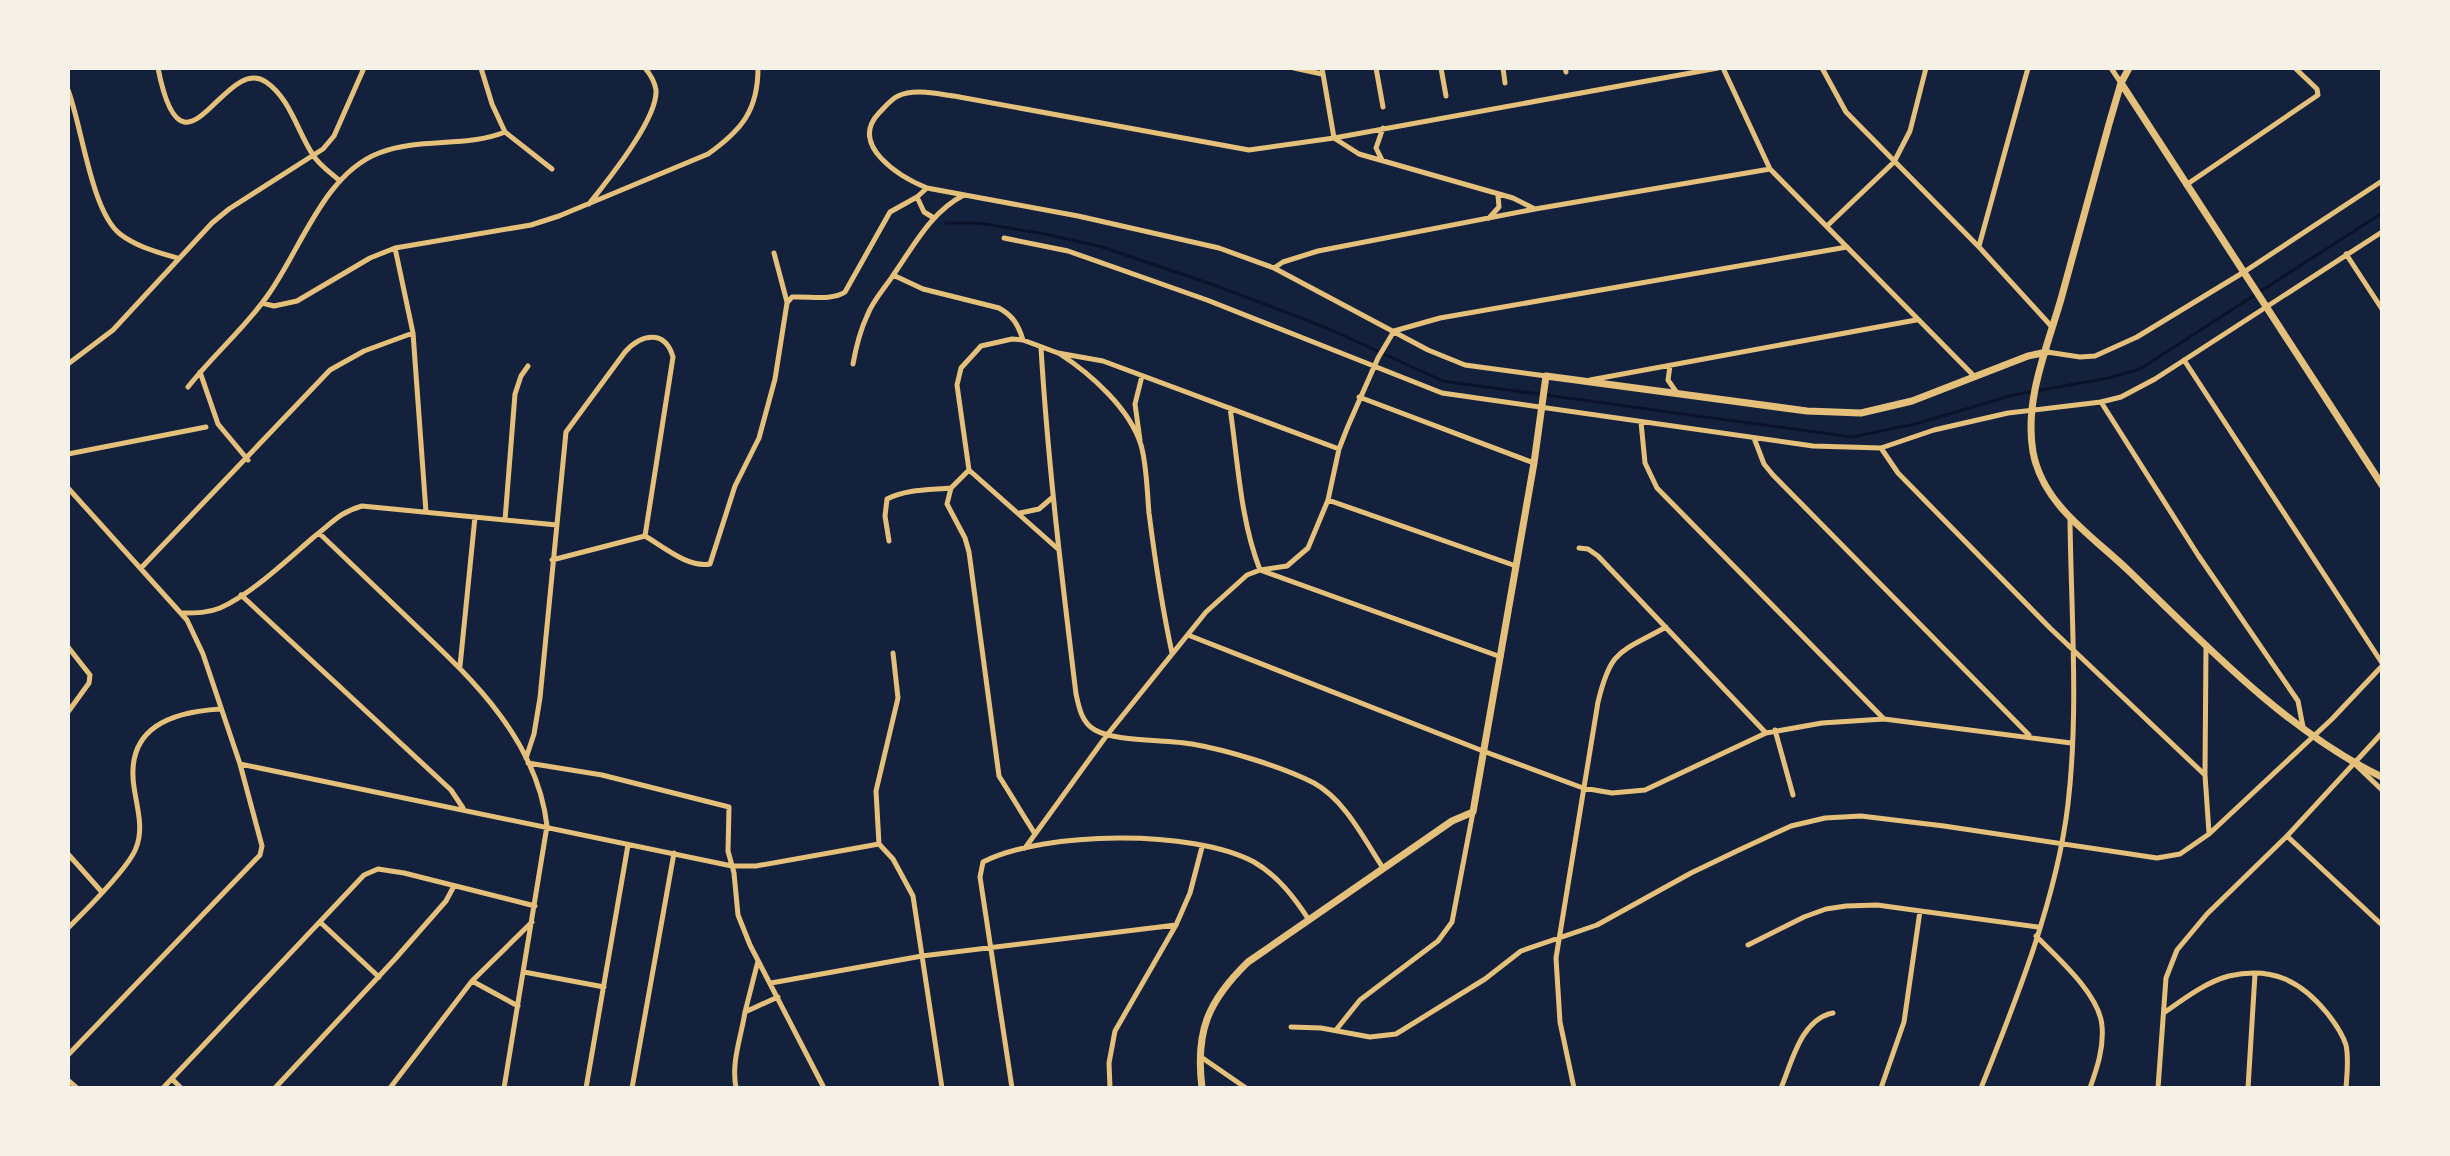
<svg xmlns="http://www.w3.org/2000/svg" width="2450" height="1156" viewBox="0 0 2450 1156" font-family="Montserrat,sans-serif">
	<rect width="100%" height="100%" fill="#14213d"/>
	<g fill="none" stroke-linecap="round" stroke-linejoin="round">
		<path stroke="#0b132b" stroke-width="3" d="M 946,223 L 978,223 L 1045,234 L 1102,247 L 1217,286 L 1327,328 L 1443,381 L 1852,437 L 1915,424 L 2013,395 L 2109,378 L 2140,369 L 2382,213"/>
		<path stroke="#e5c07b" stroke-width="5" d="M 158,68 C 183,196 224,53 266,82 C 290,98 298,133 313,155 C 319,165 331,173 340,181
			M 481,68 L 492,104 L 505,132
			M 1294,68 L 1322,74
			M 1322,68 L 1334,138 L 1359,154 L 1513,198 L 1535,209
			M 1376,68 L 1383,107
			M 1441,68 L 1446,96
			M 1503,68 L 1505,83
			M 1565,68 L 1566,72
			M 1723,68 L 1770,169 L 1975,377
			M 1822,68 L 1846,112 L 1979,247 L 2052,327
			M 2111,68 L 2121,83
			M 68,90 C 82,126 91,211 120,234 C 137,247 157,252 177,258
			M 1382,160 L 1376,148 L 1383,128
			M 2186,185 L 2318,95 L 2317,89 L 2295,68
			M 927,188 C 900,177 848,145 879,113 C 884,108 891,99 898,96 C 914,88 938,94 954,96 L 1249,150 L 1334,138 L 1718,68
			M 917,197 L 924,212 L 934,218
			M 589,204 C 607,181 658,119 656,90 C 655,83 650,74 645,68
			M 1489,218 L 1499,207 L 1498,195
			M 1827,226 L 1894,162 L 1910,131 L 1926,68
			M 1004,238 L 1068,251 L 1207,300 L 1442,393 L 1813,446 L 1881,448 L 1934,430 L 2008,413 L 2101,402 L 2121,397 L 2155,379 L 2382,232
			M 1979,246 L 2028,68
			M 395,248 L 413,333 L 426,512
			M 774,253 L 787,302
			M 2346,254 L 2382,309
			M 1274,268 L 1283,262 L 1318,251 L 1535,209 L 1770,169
			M 893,275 L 923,289 L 999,308 C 1013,316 1018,324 1023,340
			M 262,303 L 274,306 L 297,301 L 370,258 L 395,248 L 531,225 L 559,216 L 708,154 C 742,130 758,110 758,68
			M 1041,348 C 1048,464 1062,579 1076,694 C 1079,708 1082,723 1095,730 C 1116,742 1166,739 1192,744 C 1227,750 1283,767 1314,783 C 1345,800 1364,839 1383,868
			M 2047,352 L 2080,357 L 2095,356 L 2137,337 L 2244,272 L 2382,181
			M 1060,354 C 1091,374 1130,409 1141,445 C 1147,466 1147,492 1149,513 C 1155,560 1162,607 1172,653
			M 2184,360 L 2382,663
			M 68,364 L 113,330 L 212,223 L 229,209 L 323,149 L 334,136 L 364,68
			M 853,364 C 856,347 860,331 867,316 C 873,300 885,288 894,274 C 914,245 932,211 964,195
			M 1670,366 L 1668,380 L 1677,393
			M 200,372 L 218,424 L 248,460
			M 1590,380 L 1916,320
			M 188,387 C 213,355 245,328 268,295 C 301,249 324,174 379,153 C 420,137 466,148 505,132 L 552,169
			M 1359,397 L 1534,463
			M 2101,402 L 2198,555 L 2298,701 L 2303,727
			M 1230,408 C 1238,461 1240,519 1260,570 L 1501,657
			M 1641,422 L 1645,463 L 1657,488 L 1884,719
			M 1754,438 L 1764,464 L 1773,475 L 2029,735
			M 1140,440 L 1135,404 L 1142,376
			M 1881,448 L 1898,473 L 2050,628 L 2205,775 L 2209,833
			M 68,454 L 206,427
			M 969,470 L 957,385 L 961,368 L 981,346 L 1012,339 L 1023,340 L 1058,353 L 1103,361 L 1339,449
			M 969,470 L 951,488 L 947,504 L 965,538 L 969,552 L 999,776 L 1035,834
			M 969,470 L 1058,549
			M 68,488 L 187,620 L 203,654 L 240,764 L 262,846 L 260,855 L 68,1055
			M 1328,500 L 1516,566
			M 1020,513 L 1039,509 L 1053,497
			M 505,520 L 515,394 L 521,376 L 528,366
			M 319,533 C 350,563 381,592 412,622 C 472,679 537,739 547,826 L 504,1088
			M 889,541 L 885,516 L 887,499 C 906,489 930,490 951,488
			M 1579,548 L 1588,549 L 1598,556 L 1766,733
			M 552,560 L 645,536 C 664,547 688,568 710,564 L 735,486 L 759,438 L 775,379 L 787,303 L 792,297 C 809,296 832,301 845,292 L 890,212 L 917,197 L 927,188 L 1078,216 L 1219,248 L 1274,268 L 1428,350 L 1465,365 L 1546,376
			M 141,568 L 330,370 L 364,351 L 413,333
			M 241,595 L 451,790 L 463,808
			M 183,613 C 196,613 208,613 220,608 C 253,593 288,559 315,536 C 332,523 340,512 362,506 L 557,525
			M 1188,635 L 1483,751 L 1583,788 L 1612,793 L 1645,790 L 1766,733 L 1822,723 L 1884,719 L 2071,743
			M 68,647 L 90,675 L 89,683 L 68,712
			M 460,666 L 475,517
			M 1775,730 L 1793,795
			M 526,758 L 534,734 L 540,698 L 566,432 L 625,352 C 641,334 665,329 673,357 L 645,536
			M 528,763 L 602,775 L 729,807 L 728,851 L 734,873 L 738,915 L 750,945 L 824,1088
			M 240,764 L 732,866 L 756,866 L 879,844
			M 2357,766 L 2382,790
			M 2205,774 L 2206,646
			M 2287,836 L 2382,925
			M 879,844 L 893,859 L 913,896 L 942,1088
			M 879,844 L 876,791 L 898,698 L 893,653
			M 1025,848 L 1107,735 L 1206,612 L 1247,575 L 1260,570 L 1287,566 L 1308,548 L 1328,500 L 1339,449 L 1348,426 L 1378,358 L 1394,331 L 1440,318 L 1847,247
			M 68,854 L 101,891
			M 320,922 L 379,977
			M 68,928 C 84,912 129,868 136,848 C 144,828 137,808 134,787 C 125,727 172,712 220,709
			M 2036,936 C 2057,957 2100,995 2102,1026 C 2104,1048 2097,1068 2090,1088
			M 1748,945 L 1804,917 L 1826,909 L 1846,906 L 1877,905 L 2038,927
			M 524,972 L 604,987
			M 472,981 L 518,1006
			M 771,983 L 922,956 L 1176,925
			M 745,1012 L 758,961
			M 2165,1012 C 2185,998 2206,982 2229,976 C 2272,966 2301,981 2327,1013 C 2335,1023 2342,1033 2346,1045 C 2349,1059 2347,1074 2346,1088
			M 1291,1027 L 1321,1028 L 1370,1037 L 1396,1034 L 1485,979 L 1521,951 L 1597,925 L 1691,873 L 1739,850 L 1791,826 L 1825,818 L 1861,816 L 1944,826 L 2157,858 L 2180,854 L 2209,834 L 2332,719 L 2382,666
			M 1336,1030 L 1360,1000 L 1438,941 L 1452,922 L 1473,812
			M 1201,1057 L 1246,1088
			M 172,1079 L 181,1088
			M 68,1080 L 77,1088
			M 163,1088 L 364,875 L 378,869 L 404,873 L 535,906
			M 275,1088 L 395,959 L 446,901 L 454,886
			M 390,1088 L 472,981 L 532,922
			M 586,1088 L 628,845
			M 632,1088 L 674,853
			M 736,1088 C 731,1062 741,1038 745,1012 L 778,997
			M 1012,1088 L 980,877 L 983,862 C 1044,831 1193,829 1254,862 C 1278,876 1294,897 1309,920
			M 1110,1088 L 1109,1063 L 1115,1031 L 1176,925 L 1190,893 L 1202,847
			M 1574,1088 L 1560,1022 L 1556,958 L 1598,702 C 1611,648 1620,653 1666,627
			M 1781,1088 C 1792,1062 1801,1019 1833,1013
			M 1881,1088 L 1904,1022 L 1920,911
			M 1981,1088 C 2016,1001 2057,898 2068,804 C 2079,710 2071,613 2070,519
			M 2158,1088 L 2166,978 L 2177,950 L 2207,914 L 2287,836 L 2382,733
			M 2248,1088 L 2255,974"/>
		<path stroke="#e5c07b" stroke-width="7" d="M 2129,68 L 2121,83 L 2109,124 C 2093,182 2077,240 2061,299 C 2047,348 2024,400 2033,452 C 2043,506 2093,536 2130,572 C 2204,644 2288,732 2382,777
			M 2121,83 L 2382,485
			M 1202,1088 C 1195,1031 1208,1001 1248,962 L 1452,821 L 1473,812 L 1534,463 L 1546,376 L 1807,411 L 1861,413 L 1912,401 L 2028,356 L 2047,352"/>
	</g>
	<rect width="2450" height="1156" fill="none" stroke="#f6f1e7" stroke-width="140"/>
</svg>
